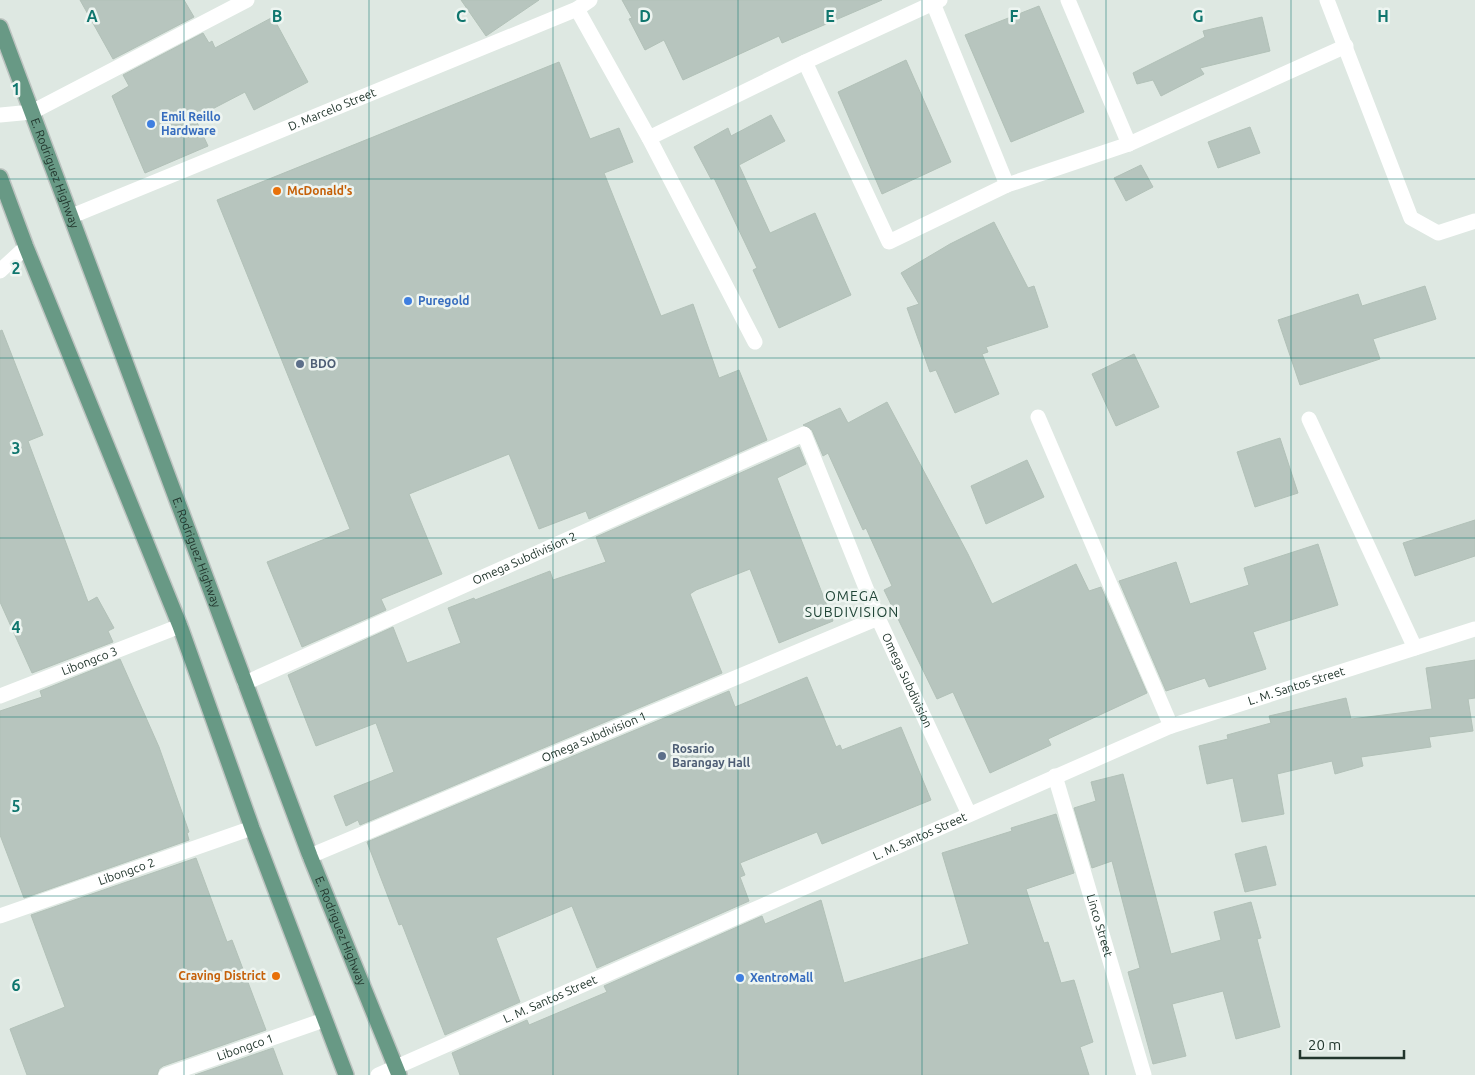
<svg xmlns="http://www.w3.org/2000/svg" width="1475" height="1075" viewBox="0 0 1475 1075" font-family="Ubuntu,sans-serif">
	<rect width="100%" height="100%" fill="#dee8e2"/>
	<path fill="#b7c5be" stroke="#b2c1b8" d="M 80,0 L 184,0 L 194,17 L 113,59 Z
		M 461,0 L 539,0 L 486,36 Z
		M 622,0 L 882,0 L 782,43 L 779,36 L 683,80 L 664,40 L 645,50 L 629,19 L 632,18 Z
		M 1039,6 L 1084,112 L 1011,142 L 965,35 Z
		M 273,17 L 308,82 L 254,110 L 245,92 L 195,118 L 208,146 L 145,173 L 112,96 L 129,86 L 123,75 L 203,33 L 209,43 L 212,41 L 215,48 Z
		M 1262,17 L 1270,51 L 1200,68 L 1204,74 L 1161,96 L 1153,80 L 1137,84 L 1133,73 L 1205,37 L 1203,31 Z
		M 906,60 L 951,162 L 882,194 L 838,92 Z
		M 559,62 L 590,139 L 619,128 L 633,162 L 604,173 L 661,316 L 693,304 L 719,378 L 739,370 L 767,440 L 589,519 L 586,511 L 539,529 L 509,454 L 409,494 L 442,574 L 381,599 L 386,610 L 302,647 L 267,562 L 350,529 L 217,200 Z
		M 771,115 L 785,141 L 739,165 L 770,233 L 815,213 L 851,295 L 779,328 L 753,270 L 757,268 L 714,178 L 711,179 L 694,147 L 728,128 L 731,136 Z
		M 1250,127 L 1260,153 L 1218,168 L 1208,142 Z
		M 1141,165 L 1153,187 L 1126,201 L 1114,178 Z
		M 994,222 L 1028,288 L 1034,286 L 1048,327 L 986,347 L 988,352 L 982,354 L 999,394 L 955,413 L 936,370 L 930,372 L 907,308 L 919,304 L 901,273 L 950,244 Z
		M 1425,286 L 1436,319 L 1373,339 L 1380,359 L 1300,385 L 1278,320 L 1358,294 L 1362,306 Z
		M 2,330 L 43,435 L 28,441 L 88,602 L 97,597 L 114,628 L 108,631 L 113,642 L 32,673 L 0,602 L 0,331 Z
		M 1134,354 L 1159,407 L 1116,426 L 1092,374 Z
		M 887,402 L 968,554 L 992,604 L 1076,564 L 1089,591 L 1101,587 L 1147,693 L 1048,739 L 1051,745 L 990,773 L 953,692 L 937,699 L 884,590 L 892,586 L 866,528 L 863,530 L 828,453 L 823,456 L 812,430 L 803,425 L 840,408 L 848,423 Z
		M 1280,438 L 1298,493 L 1255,507 L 1237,452 Z
		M 799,447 L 806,464 L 777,478 L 833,621 L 779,643 L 750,569 L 696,590 L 690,594 L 722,673 L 360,825 L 358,820 L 346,826 L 334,796 L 394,772 L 376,723 L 316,746 L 288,675 L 393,627 L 407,663 L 461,643 L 448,608 L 474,598 L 475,600 L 550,571 L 553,580 L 606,562 L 596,537 Z
		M 1027,460 L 1044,497 L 986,524 L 971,486 Z
		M 1475,520 L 1475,556 L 1415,576 L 1403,543 Z
		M 1318,544 L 1338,605 L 1253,632 L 1266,669 L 1209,687 L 1205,678 L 1166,691 L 1119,581 L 1176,562 L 1190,604 L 1249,585 L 1244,568 Z
		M 120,659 L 159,747 L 189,832 L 187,833 L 189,840 L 24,898 L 0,835 L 0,711 L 42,697 L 40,691 Z
		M 1475,660 L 1475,698 L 1468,699 L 1473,731 L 1429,737 L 1431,747 L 1361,757 L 1363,766 L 1335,774 L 1332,761 L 1277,774 L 1284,814 L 1242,822 L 1233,778 L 1207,784 L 1199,746 L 1228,739 L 1227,735 L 1271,723 L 1269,716 L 1346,698 L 1351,719 L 1432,709 L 1426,668 Z
		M 807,677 L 836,747 L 840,745 L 842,750 L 901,727 L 931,800 L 822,844 L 817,832 L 740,863 L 745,875 L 740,877 L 749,901 L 597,968 L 572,906 L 496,938 L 520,1002 L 445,1035 L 402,924 L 399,925 L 367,842 L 729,691 L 735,707 Z
		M 1123,774 L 1171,954 L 1221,940 L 1214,912 L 1251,902 L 1261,938 L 1257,939 L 1280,1027 L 1236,1039 L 1223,991 L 1172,1004 L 1186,1056 L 1153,1064 L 1128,972 L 1140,968 L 1112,861 L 1092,868 L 1074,808 L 1096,801 L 1091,782 Z
		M 1056,814 L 1074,873 L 1026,889 L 1044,943 L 1048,942 L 1061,983 L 1074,980 L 1093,1042 L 1080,1047 L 1089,1075 L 460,1075 L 452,1053 L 527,1020 L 529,1025 L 607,992 L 604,986 L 762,916 L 765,924 L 821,900 L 844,983 L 969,944 L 942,853 L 1012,831 L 1011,828 Z
		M 1266,846 L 1276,885 L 1245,892 L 1235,854 Z
		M 196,858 L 227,942 L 232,940 L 266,1030 L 163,1066 L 159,1069 L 157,1075 L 27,1075 L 10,1029 L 65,1007 L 31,915 Z
		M 273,1048 L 283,1075 L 195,1075 Z"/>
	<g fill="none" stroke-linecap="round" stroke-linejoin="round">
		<g stroke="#bdc3c0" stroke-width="18">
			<g id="primary">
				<path id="s9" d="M 0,27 L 310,856 L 399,1075"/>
				<path d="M 0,177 L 26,247 L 180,626 L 252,828 L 346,1075"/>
			</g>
		</g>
		<g stroke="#fff" stroke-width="15">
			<path d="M 1068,0 L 1129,144"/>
			<path d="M 1327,0 L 1411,218 L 1438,233 L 1475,221"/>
			<path d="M 933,3 L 1007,185"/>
			<path d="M 577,9 L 649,138 L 755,342"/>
			<path d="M 805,62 L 889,242 L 1007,185 L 1129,144 L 1346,46"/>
			<path d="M 0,115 L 32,112 L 247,0"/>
			<path d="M 649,138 L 805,62 L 940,0"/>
			<path id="s1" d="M 72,216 L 577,9 L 590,0"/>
			<path d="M 0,271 L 26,247"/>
			<path d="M 1038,417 L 1171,726"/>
			<path d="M 1309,419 L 1415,648"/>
			<path id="s2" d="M 245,683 L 804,434 L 878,618 L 969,814"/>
			<path id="s3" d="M 0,696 L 180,626"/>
			<path id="s4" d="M 1055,776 L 1144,1075"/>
			<path id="s5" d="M 310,856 L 878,618"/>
			<path id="s6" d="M 0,916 L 252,828"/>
			<path id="s7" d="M 166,1075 L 324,1020"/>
			<path id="s8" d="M 378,1075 L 1171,726 L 1475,629"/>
		</g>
		<use href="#primary" stroke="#689985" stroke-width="15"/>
	</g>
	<path fill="none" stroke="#0f766e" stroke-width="1" stroke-opacity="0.55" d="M 184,0 L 184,1075M 369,0 L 369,1075M 553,0 L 553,1075M 738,0 L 738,1075M 922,0 L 922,1075M 1106,0 L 1106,1075M 1291,0 L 1291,1075M 0,179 L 1475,179M 0,358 L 1475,358M 0,538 L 1475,538M 0,717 L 1475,717M 0,896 L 1475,896"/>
	<g fill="#3f7fe0" stroke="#eef5f1" stroke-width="2">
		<circle cx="151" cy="124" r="5"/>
		<circle cx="408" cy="301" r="5"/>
		<circle cx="740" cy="978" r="5"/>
	</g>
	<g fill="#e8710a" stroke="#eef5f1" stroke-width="2">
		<circle cx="277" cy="191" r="5"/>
		<circle cx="276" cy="976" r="5"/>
	</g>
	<g fill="#5c6f8a" stroke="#eef5f1" stroke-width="2">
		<circle cx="300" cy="364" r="5"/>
		<circle cx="662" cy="756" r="5"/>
	</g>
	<g text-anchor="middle" stroke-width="5" stroke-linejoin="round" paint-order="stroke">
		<g font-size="12" fill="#22362d" stroke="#eef5f1">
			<text dy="4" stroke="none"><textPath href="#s1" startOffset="281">D. Marcelo Street</textPath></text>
			<text dy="4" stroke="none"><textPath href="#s9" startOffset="156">E. Rodriguez Highway</textPath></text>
			<text dy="4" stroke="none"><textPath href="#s9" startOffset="561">E. Rodriguez Highway</textPath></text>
			<text dy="4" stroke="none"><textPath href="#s2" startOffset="306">Omega Subdivision 2</textPath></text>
			<text dy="4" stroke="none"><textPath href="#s3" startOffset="96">Libongco 3</textPath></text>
			<text dy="4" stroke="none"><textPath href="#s2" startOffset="879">Omega Subdivision</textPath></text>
			<text dy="4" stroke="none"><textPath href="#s8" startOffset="998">L. M. Santos Street</textPath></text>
			<text dy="4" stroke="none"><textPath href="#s5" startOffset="308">Omega Subdivision 1</textPath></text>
			<text dy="4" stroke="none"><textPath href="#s8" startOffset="592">L. M. Santos Street</textPath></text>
			<text dy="4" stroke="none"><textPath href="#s6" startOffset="134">Libongco 2</textPath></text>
			<text dy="4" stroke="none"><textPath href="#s4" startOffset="156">Linco Street</textPath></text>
			<text dy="4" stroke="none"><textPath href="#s9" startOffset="966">E. Rodriguez Highway</textPath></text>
			<text dy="4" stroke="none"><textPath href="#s8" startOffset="188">L. M. Santos Street</textPath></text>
			<text dy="4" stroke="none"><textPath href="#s7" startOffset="84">Libongco 1</textPath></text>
		</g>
		<g font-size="12" font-weight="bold" fill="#366cbe" stroke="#eef5f1" text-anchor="start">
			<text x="161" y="121">Emil Reillo<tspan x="161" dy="14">Hardware</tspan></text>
			<text x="418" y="305">Puregold</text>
			<text x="750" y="982">XentroMall</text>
		</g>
		<g font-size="12" font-weight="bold" fill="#c56008" stroke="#eef5f1" text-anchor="start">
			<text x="287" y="195">McDonald's</text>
			<text x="266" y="980" text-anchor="end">Craving District</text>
		</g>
		<g font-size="12" font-weight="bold" fill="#4e5e75" stroke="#eef5f1" text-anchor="start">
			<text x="310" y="368">BDO</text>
			<text x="672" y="753">Rosario<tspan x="672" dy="14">Barangay Hall</tspan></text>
		</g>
		<g font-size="14" letter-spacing="1" fill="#204537" stroke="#eef5f1">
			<text x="852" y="601">OMEGA<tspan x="852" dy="16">SUBDIVISION</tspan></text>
		</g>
	</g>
	<g font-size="16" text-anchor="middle" font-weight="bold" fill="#0f766e" stroke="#eef5f1" stroke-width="5" stroke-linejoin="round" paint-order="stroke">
		<text x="92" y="22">A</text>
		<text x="277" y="22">B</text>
		<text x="461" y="22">C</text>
		<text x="645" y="22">D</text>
		<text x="830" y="22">E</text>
		<text x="1014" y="22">F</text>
		<text x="1198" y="22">G</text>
		<text x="1383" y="22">H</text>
		<text x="16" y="95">1</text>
		<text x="16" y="274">2</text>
		<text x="16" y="454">3</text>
		<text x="16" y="633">4</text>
		<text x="16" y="812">5</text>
		<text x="16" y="991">6</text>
	</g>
	<path d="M1300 1050v8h104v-8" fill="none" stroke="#22362d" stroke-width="2.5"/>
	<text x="1308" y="1050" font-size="15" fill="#22362d" stroke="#eef5f1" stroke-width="4" paint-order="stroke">20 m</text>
</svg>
